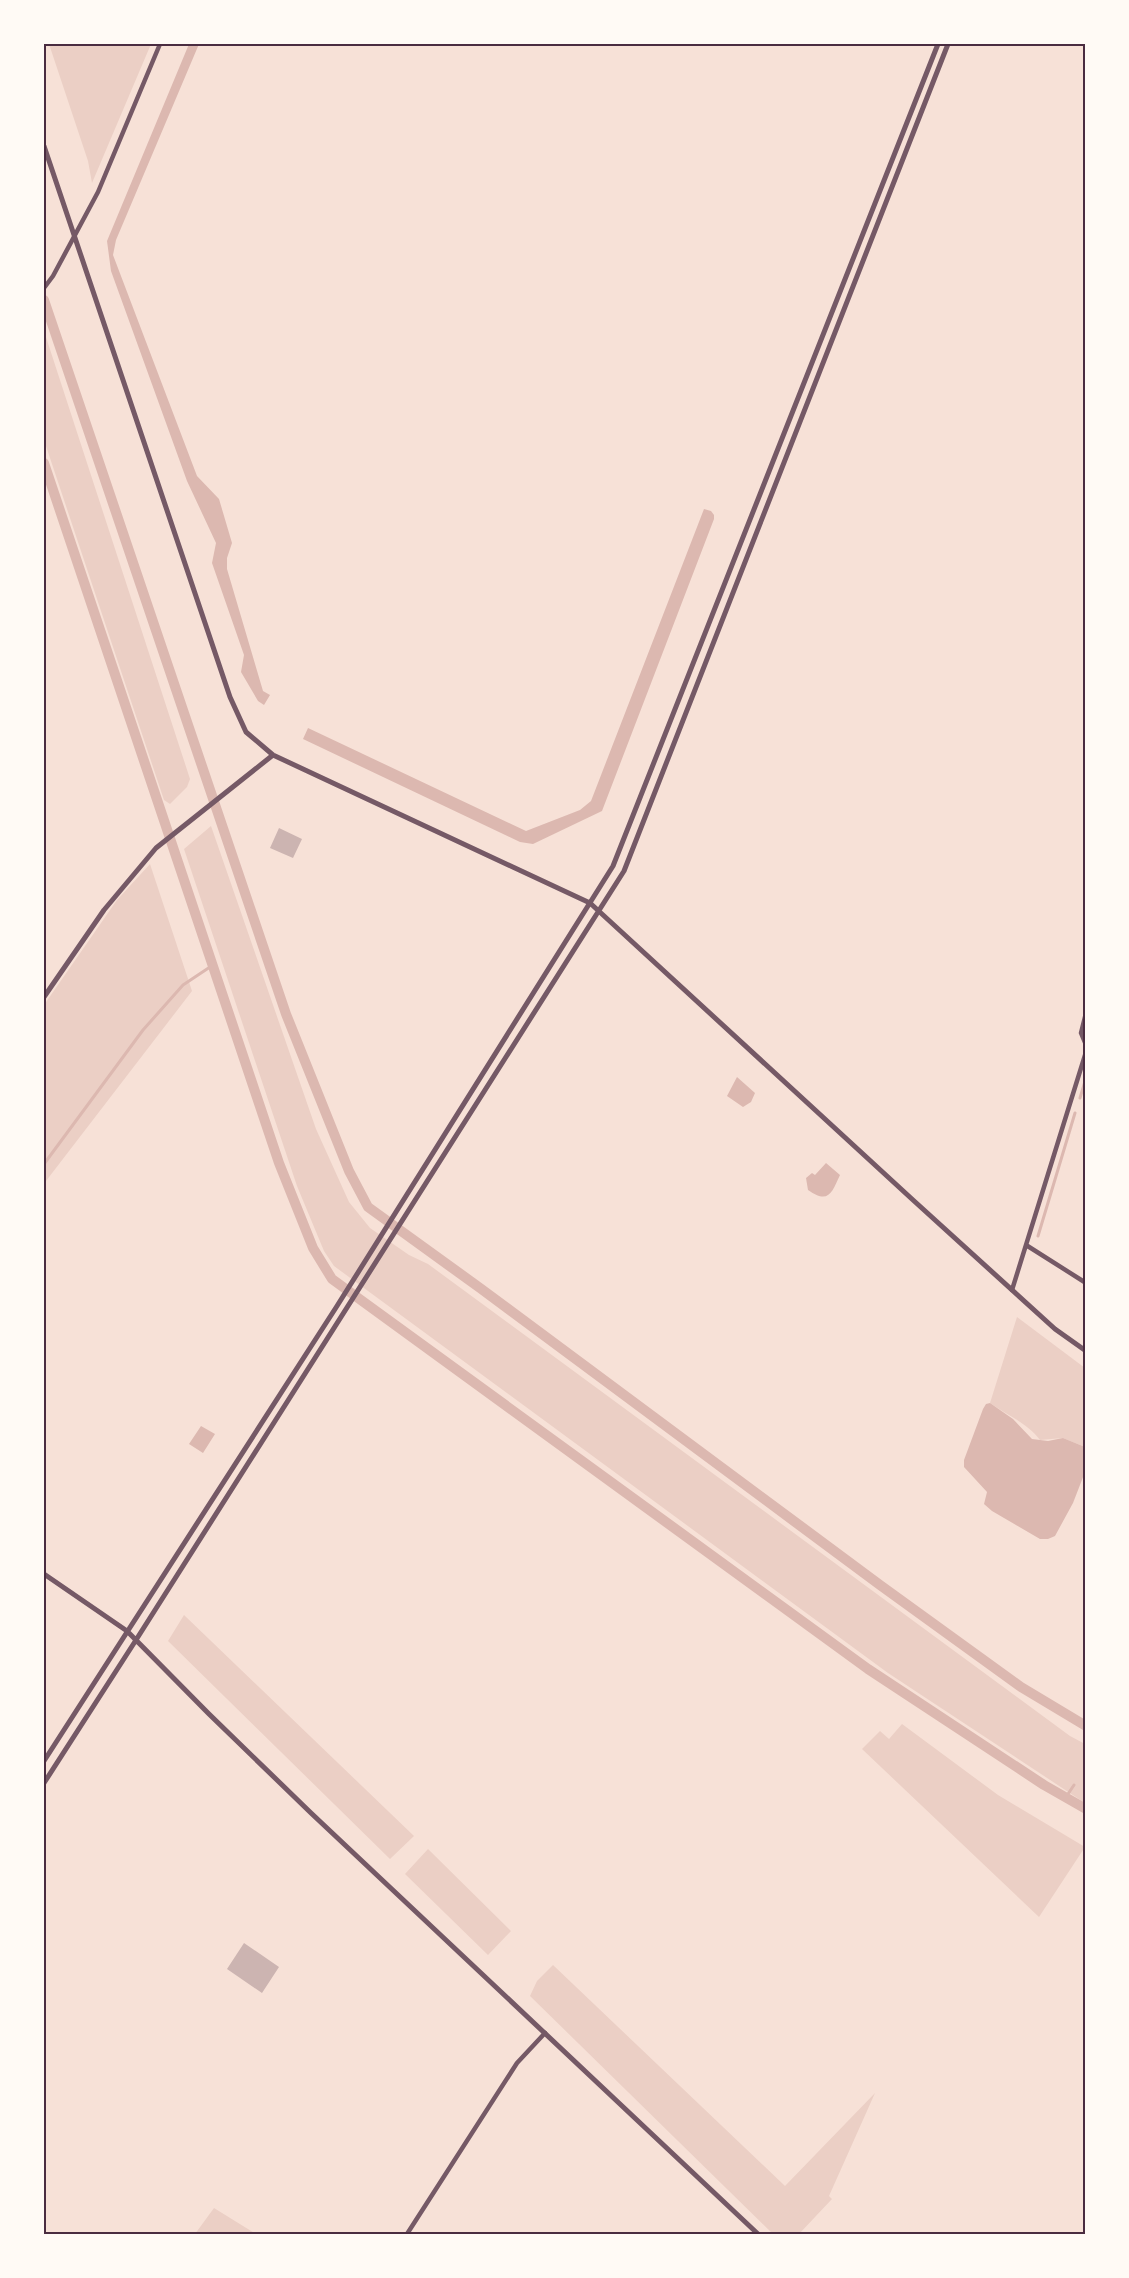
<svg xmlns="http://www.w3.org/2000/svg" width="1129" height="2278" viewBox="0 0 1129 2278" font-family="'Fira Sans',sans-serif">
	<rect width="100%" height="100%" fill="#f7e1d7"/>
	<path fill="#ebcfc5" d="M 49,44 L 151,44 L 92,183 L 88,161 Z
		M 44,331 L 190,779 L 187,787 L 170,804 L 164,800 L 44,440 Z
		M 211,826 L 316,1129 L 349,1202 L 370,1228 L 409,1255 L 428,1264 L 1070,1736 L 1085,1744 L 1085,1803 L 888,1673 L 334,1266 L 324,1251 L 297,1186 L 184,849 Z
		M 150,864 L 192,991 L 46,1181 L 44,1180 L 44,1005 L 117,900 Z
		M 1017,1317 L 1085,1368 L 1085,1447 L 1063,1438 L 1040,1440 C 1027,1423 1007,1415 990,1403 Z
		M 184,1615 L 414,1836 L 390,1859 L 168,1641 Z
		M 902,1724 L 998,1795 L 1085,1847 L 1039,1917 L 862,1749 L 880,1731 L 889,1739 Z
		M 428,1849 L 511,1931 L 488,1955 L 405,1874 Z
		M 553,1965 L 785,2186 L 875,2093 L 829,2196 L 832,2199 L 799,2234 L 773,2234 L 530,1996 L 537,1981 Z
		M 214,2208 L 256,2234 L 195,2234 Z"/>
	<path fill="#dcb8b0" d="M 189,44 L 199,44 L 116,240 L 113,255 L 197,476 L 219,499 L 232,543 L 227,558 L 227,569 L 263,691 L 270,695 L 264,705 L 258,701 L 241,672 L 244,655 L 212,563 L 216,543 L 187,481 L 111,271 L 107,241 Z
		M 704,509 L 711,511 L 714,515 L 714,519 L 602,811 L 533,844 L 520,842 L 303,739 L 308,728 L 526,831 L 580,810 L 591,801 Z
		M 737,1077 L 755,1093 L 751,1102 L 743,1107 L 727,1096 Z
		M 826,1163 L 840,1175 C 832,1192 829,1205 808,1190 L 806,1178 L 812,1173 L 815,1175 Z
		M 990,1403 L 1013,1419 L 1032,1439 L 1048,1441 L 1063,1438 L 1085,1447 L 1085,1472 L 1073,1503 L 1055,1536 L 1048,1539 L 1040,1539 L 992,1511 L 984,1504 L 987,1492 L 964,1467 L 964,1460 L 983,1409 L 986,1404 Z
		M 201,1426 L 215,1434 L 203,1453 L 189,1444 Z"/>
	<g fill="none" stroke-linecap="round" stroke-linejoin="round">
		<path stroke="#dcb8b0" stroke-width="3" d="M 1080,1098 L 1086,1078
			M 44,1164 L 143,1030 L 183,985 L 213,965
			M 1038,1236 L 1075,1113
			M 1066,1797 L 1074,1785"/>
		<path stroke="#dcb8b0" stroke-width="10" d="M 44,300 L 286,1014 L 349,1171 L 368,1207 L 480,1288 L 880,1585 L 1021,1687 L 1086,1726
			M 44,463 L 279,1163 L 313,1248 L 332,1279 L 868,1669 L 1044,1785 L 1086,1809"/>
	</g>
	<path fill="#ccb4b1" d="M 279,828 L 302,839 L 293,858 L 270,848 Z
		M 244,1943 L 279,1967 L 262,1993 L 227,1969 Z"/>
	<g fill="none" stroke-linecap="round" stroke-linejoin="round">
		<path stroke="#755966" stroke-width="4.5" d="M 44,288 L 53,276 L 98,192 L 160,44
			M 1086,1013 L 1081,1033 L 1086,1045
			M 1026,1245 L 1086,1283
			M 1012,1290 L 1086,1052
			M 407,2234 L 517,2063 L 545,2033"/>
		<path stroke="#755966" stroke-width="5" d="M 44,146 L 230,697 L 246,732 L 273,755 L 590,903 L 913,1200 L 1055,1329 L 1086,1351
			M 44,997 L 104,910 L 156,848 L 273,755
			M 44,1574 L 127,1631 L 209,1714 L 311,1813 L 758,2234
			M 44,1761 L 337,1306 L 613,866 L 938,44
			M 44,1783 L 136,1640 L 624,871 L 948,44"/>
	</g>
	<rect width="1129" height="2278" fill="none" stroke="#fffaf5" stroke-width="90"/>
	<rect x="45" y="45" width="1039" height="2188" fill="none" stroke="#4a2c40" stroke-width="2"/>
</svg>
